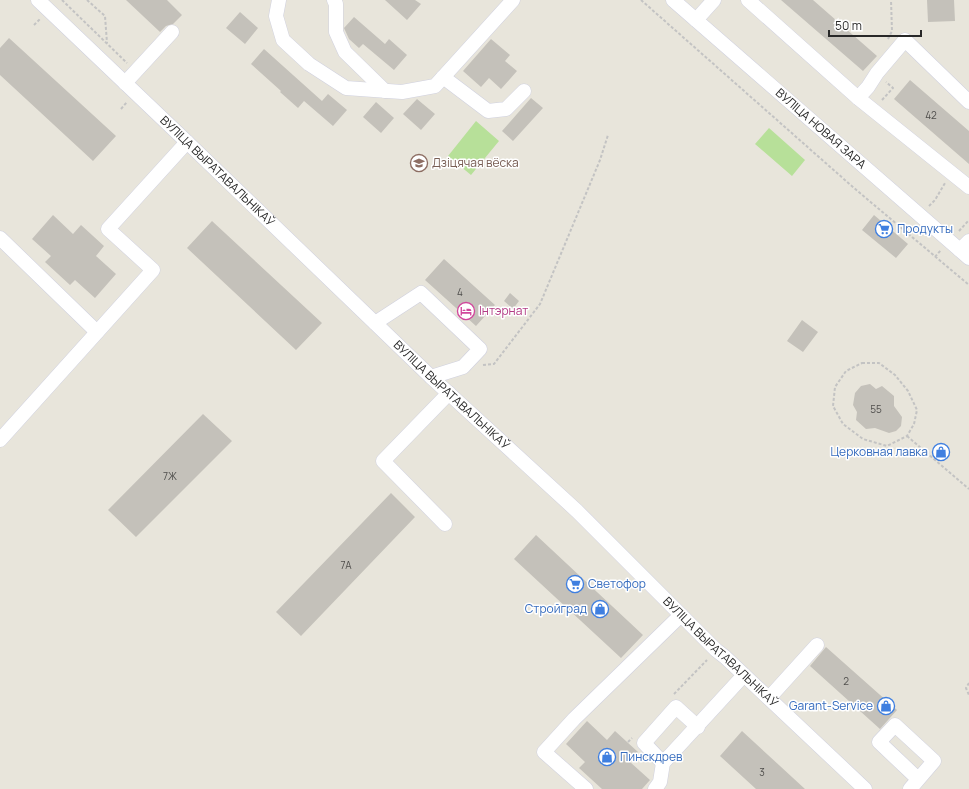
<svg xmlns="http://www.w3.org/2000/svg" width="969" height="789" viewBox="0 0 969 789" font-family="Manrope,sans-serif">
	<rect width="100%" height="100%" fill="#e8e5db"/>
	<path fill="#b7e099" d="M 476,121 L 499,141 L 471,175 L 448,156 Z
		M 769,128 L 805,160 L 792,176 L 755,144 Z"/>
	<path fill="#c4c1ba" d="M 126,0 L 167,0 L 182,15 L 173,24 L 166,26 L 160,32 Z
		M 385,0 L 415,0 L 421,4 L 407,20 Z
		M 781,0 L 813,0 L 877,56 L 863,71 Z
		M 927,0 L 954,0 L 955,21 L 928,22 Z
		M 240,12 L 258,28 L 245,44 L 226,28 Z
		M 354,17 L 385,44 L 389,39 L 407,55 L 394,70 L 363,44 L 359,48 L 349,39 L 344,28 Z
		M 9,38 L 116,136 L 93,161 L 0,75 L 0,48 Z
		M 491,39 L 510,55 L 505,61 L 517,71 L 501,89 L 489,78 L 481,87 L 463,71 Z
		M 264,49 L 322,101 L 328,94 L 347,110 L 333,126 L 304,101 L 298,108 L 280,92 L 281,91 L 251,64 Z
		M 910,80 L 969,131 L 969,164 L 894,99 Z
		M 531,98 L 543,108 L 513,141 L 502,131 Z
		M 417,99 L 435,114 L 421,130 L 403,114 Z
		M 376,102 L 394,118 L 381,133 L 363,117 Z
		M 53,215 L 73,234 L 81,225 L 104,246 L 96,256 L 116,274 L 95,298 L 75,280 L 70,285 L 45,262 L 51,256 L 32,239 Z
		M 874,215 L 908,244 L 896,258 L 862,230 Z
		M 212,221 L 322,323 L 296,350 L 187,248 Z
		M 444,259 L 495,305 L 476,326 L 425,280 Z
		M 510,293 L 519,301 L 513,309 L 504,301 Z
		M 802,320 L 818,332 L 803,352 L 787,341 Z
		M 870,384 L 876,389 L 882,386 L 894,396 L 894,406 L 902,417 L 901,426 L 896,431 L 889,433 L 875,428 L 866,429 L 856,420 L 857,412 L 853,405 L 855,393 L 861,386 Z
		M 203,414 L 232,441 L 136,537 L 108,510 Z
		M 391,493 L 415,517 L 301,636 L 276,612 Z
		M 536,535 L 643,635 L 621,658 L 514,559 Z
		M 826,647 L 897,710 L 880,729 L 810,666 Z
		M 587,721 L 607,740 L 615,731 L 638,752 L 630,762 L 650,780 L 642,789 L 602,789 L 579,768 L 585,762 L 566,744 Z
		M 742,731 L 805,789 L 756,789 L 720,756 Z"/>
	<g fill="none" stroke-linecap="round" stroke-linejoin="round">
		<g stroke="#d0d1df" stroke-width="15">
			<g id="minor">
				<path id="s1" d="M 38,0 L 187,142 L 431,377 L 577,511 L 716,650 L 725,657 L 865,789"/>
				<path d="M 279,0 L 276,16 L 283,40 L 309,64 L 346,88 L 402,92 L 435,86 L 513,0"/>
				<path d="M 334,0 L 336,4 L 336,32 L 345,52 L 385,91"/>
				<path id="s2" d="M 673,0 L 969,258"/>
				<path d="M 748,0 L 858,98 L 969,187"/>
				<path d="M 696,20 L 714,0"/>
				<path d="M 443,77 L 488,111 L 506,109 L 524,91"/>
				<path d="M 125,83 L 172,32"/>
				<path d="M 858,98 L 868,87 L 877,73 L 905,40 L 969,102"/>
				<path d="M 0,238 L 97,332"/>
				<path d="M 960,250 L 969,241"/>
				<path d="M 375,323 L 421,293 L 480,349 L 463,367 L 431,377"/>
				<path d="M 0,440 L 153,270 L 108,229 L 187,142"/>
				<path d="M 445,524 L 383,461 L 449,393"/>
				<path d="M 769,698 L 817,645"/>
				<path d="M 663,763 L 644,743 L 676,707 L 698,727"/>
				<path d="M 586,789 L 544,752 L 574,719 L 681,615"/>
				<path d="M 655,789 L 660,782 L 663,763 L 744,675"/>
				<path d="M 910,789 L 934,761 L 895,725 L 879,742 L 918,779"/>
			</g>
		</g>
		<path stroke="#c3c3c3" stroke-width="2" stroke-dasharray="3 2" stroke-linecap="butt" d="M 62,0 L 127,63
			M 87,0 L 105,16 L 107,43
			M 641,0 L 854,188 L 969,285
			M 34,25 L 40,19
			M 888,39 L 892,31 L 891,0
			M 882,100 L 893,88 L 886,82
			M 121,109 L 127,102
			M 929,206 L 935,200 L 945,183
			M 904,231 L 911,225
			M 959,231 L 969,220
			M 935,257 L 941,250
			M 862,363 L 879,363 L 895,375 L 908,391 L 917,410 L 914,424 L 907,436 L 887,446 L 863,439 L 843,424 L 833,406 L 835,387 L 846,371 Z
			M 483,365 L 494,364 L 540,304 L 600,160 L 608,135
			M 907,436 L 969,489
			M 969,683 L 966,688 L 969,695
			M 674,694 L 707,660
			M 628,742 L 632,738"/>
		<use href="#minor" stroke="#fff" stroke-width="14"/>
	</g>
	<defs>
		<g id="school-ring" transform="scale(0.9)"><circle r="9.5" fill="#fff" stroke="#8d6e63" stroke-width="1.5"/><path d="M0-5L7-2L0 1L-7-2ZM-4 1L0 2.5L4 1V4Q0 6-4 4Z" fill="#8d6e63"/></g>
		<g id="supermarket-ring" transform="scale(0.9)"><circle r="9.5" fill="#fff" stroke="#3f7fe0" stroke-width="1.5"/><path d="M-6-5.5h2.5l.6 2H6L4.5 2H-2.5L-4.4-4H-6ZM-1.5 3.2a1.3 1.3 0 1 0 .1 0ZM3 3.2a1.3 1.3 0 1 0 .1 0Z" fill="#3f7fe0"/></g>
		<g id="hotel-ring" transform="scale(0.9)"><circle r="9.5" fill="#fff" stroke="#d1479c" stroke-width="1.5"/><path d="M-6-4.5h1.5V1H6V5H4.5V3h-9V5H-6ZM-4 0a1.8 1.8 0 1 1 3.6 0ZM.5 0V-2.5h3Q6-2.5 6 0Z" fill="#d1479c"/></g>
		<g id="shop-ring" transform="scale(0.9)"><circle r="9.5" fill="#fff" stroke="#3f7fe0" stroke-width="1.5"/><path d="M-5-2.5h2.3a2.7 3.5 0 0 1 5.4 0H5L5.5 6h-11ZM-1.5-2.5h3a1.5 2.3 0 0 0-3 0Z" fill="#3f7fe0"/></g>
	</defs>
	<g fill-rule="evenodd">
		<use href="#school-ring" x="419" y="163"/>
		<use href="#supermarket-ring" x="884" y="229"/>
		<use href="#hotel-ring" x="466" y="311"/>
		<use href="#shop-ring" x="941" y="452"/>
		<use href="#supermarket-ring" x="575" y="584"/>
		<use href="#shop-ring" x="600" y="609"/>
		<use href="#shop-ring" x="886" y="706"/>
		<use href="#shop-ring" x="607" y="757"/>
	</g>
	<g text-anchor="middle" stroke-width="3" stroke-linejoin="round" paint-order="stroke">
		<g font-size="10" fill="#4f4e4c">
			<text x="931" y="119">42</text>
			<text x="460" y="296">4</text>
			<text x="876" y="413">55</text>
			<text x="170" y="480">7Ж</text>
			<text x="346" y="569">7А</text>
			<text x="846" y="685">2</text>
			<text x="762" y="776">3</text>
		</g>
		<g font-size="12" fill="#282828" stroke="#fff">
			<text dy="4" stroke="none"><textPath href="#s2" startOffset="196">ВУЛІЦА НОВАЯ ЗАРА</textPath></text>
			<text dy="4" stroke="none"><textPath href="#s1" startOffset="248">ВУЛІЦА ВЫРАТАВАЛЬНІКАЎ</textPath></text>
			<text dy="4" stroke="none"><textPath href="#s1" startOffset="572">ВУЛІЦА ВЫРАТАВАЛЬНІКАЎ</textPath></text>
			<text dy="4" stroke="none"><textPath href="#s1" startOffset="944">ВУЛІЦА ВЫРАТАВАЛЬНІКАЎ</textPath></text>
		</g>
		<g font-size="12" fill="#785e54" stroke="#fff" text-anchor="start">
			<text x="432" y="167">Дзіцячая вёска</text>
		</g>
		<g font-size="12" fill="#366cbe" stroke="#fff" text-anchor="start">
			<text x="897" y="233">Продукты</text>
			<text x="928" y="456" text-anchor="end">Церковная лавка</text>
			<text x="588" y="588">Светофор</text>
			<text x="587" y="613" text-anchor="end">Стройград</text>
			<text x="873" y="710" text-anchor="end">Garant-Service</text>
			<text x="620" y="761">Пинскдрев</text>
		</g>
		<g font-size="12" fill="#b23c85" stroke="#fff" text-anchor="start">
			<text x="479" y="315">Інтэрнат</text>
		</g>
	</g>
	<path d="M829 30v6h92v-6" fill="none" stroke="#282828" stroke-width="2"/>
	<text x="835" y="30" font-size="12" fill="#282828" stroke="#ffffff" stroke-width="3" paint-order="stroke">50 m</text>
</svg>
